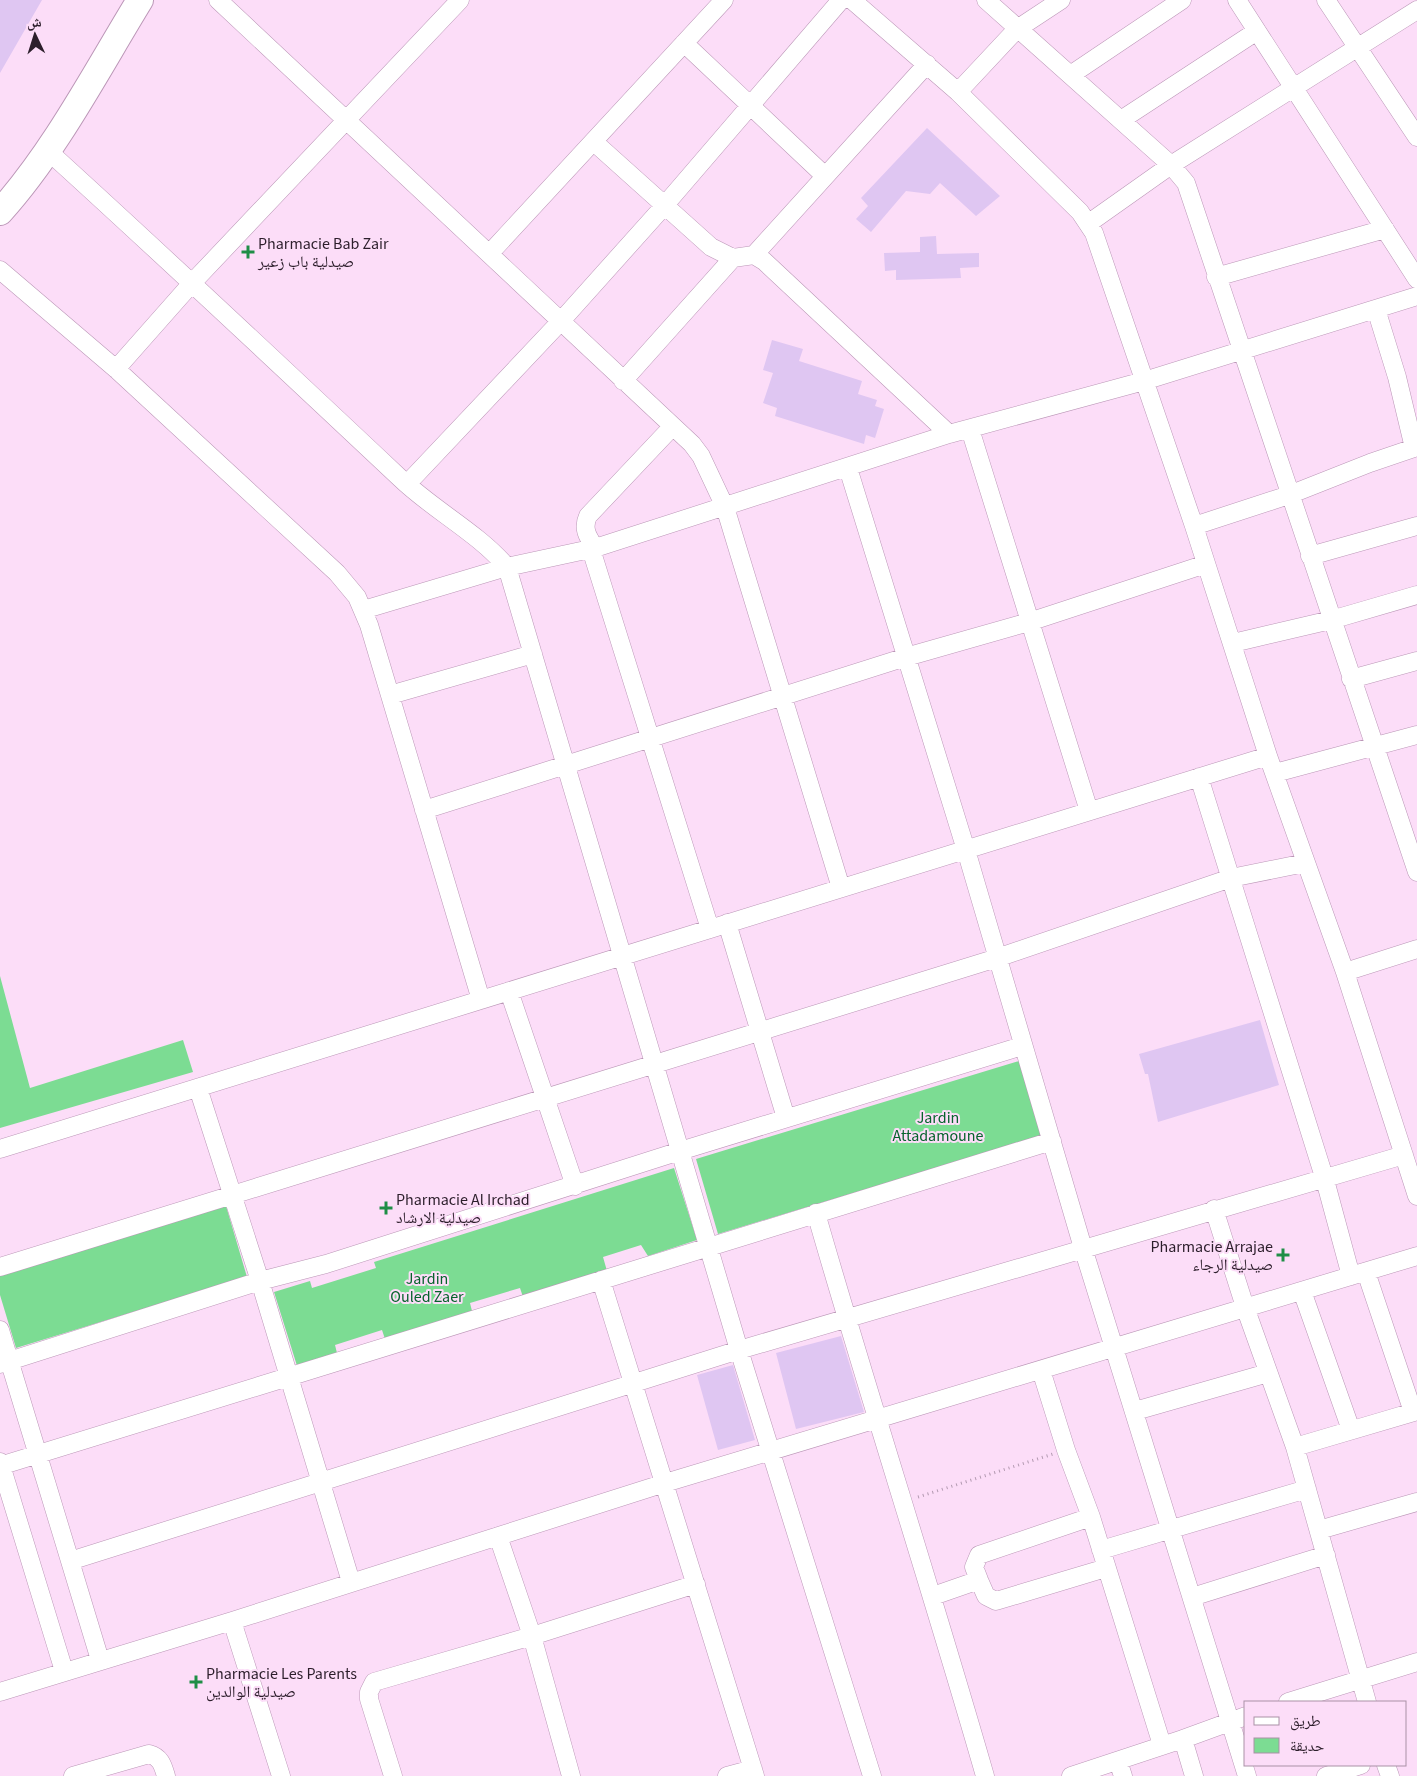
<svg xmlns="http://www.w3.org/2000/svg" width="1417" height="1776" viewBox="0 0 1417 1776" font-family="'Source Sans 3','Noto Naskh Arabic',sans-serif">
	<rect width="100%" height="100%" fill="#fcddf8"/>
	<path fill="#7cdc93" d="M 0,976 L 30,1088 L 183,1040 L 193,1072 L 0,1128 Z
		M 1019,1061 L 1041,1136 L 718,1234 L 696,1159 Z
		M 674,1168 L 697,1240 L 648,1256 L 641,1245 L 603,1257 L 607,1271 L 523,1297 L 520,1288 L 470,1303 L 473,1315 L 386,1342 L 382,1330 L 335,1345 L 338,1357 L 298,1369 L 274,1292 L 310,1281 L 312,1288 L 376,1268 L 374,1262 Z
		M 226,1206 L 247,1277 L 16,1348 L 0,1295 L 0,1276 Z"/>
	<path fill="#dfc6f2" d="M 0,0 L 42,0 L 0,73 Z
		M 927,128 L 1000,196 L 976,216 L 940,183 L 930,194 L 906,191 L 871,232 L 856,219 L 868,206 L 861,198 Z
		M 936,236 L 937,254 L 979,253 L 979,267 L 960,268 L 961,278 L 896,280 L 896,270 L 885,271 L 884,253 L 920,252 L 920,237 Z
		M 772,340 L 803,349 L 799,361 L 862,381 L 858,394 L 877,400 L 875,406 L 884,409 L 875,438 L 866,435 L 864,444 L 775,416 L 777,408 L 763,403 L 773,373 L 763,370 Z
		M 1260,1020 L 1279,1085 L 1158,1122 L 1148,1074 L 1145,1074 L 1139,1054 Z
		M 841,1336 L 864,1412 L 796,1429 L 776,1353 Z
		M 733,1365 L 755,1440 L 718,1450 L 697,1375 Z"/>
	<g fill="none" stroke-linecap="round" stroke-linejoin="round">
		<g stroke="#bb97b7" stroke-width="19">
			<path id="street" d="M 218,0 L 692,444 L 701,456 L 725,507 L 841,888
				M 852,0 L 958,92 L 1080,212 L 1094,233 L 1194,526 L 1268,756 L 1345,972 L 1417,1196
				M 986,0 L 1171,165 L 1186,183 L 1417,872
				M 1237,0 L 1417,279
				M 1326,0 L 1417,137
				M 684,43 L 825,176
				M 927,64 L 754,255 L 764,261 L 949,434
				M 1072,74 L 1182,0
				M 958,92 L 1017,29 L 1061,0
				M 1121,120 L 1257,31
				M 594,142 L 711,247 L 733,258 L 754,255
				M 47,150 C 166,258 283,368 400,478 C 433,510 477,532 507,567 L 739,1350 L 872,1776
				M 1089,223 L 1171,165 L 1417,10
				M 490,253 L 724,0
				M 0,270 L 116,369 L 337,573 L 357,597 L 369,625 L 481,1000
				M 1216,277 L 1385,229
				M 1376,309 L 1397,377 L 1414,448
				M 116,369 L 192,283 L 460,0
				M 623,381 L 733,258
				M 970,429 L 1089,811
				M 848,468 L 966,850 L 1083,1248 L 1247,1776
				M 407,484 L 561,321 L 664,206 L 841,0
				M 1194,526 L 1289,495 L 1370,463 L 1417,447
				M 595,548 C 588,537 582,529 588,516 L 672,427
				M 591,549 L 710,929
				M 1310,556 L 1417,526
				M 363,610 L 507,567 L 595,548 L 949,434 L 1144,381 L 1417,296
				M 1233,643 L 1331,620 L 1417,595
				M 1351,679 L 1417,661
				M 390,695 L 533,654
				M 1275,773 L 1417,735
				M 1199,777 L 1325,1180 L 1351,1276
				M 424,810 L 906,657 L 1029,622 L 1206,564
				M 727,923 L 786,1118
				M 1345,972 L 1417,949
				M 509,991 L 575,1186
				M 198,1088 L 260,1281 L 351,1582
				M 0,1149 L 1268,756
				M 1214,1209 L 1245,1307 L 1295,1447 L 1367,1702
				M 816,1213 C 870,1401 931,1588 985,1776
				M 0,1267 L 997,958 L 1231,878 L 1305,863
				M 1366,1272 L 1413,1412
				M 601,1280 L 755,1776
				M 1302,1291 L 1351,1430
				M 0,1330 L 100,1660
				M 0,1364 L 260,1281 L 326,1264 L 680,1151 L 1022,1046
				M 1041,1370 L 1066,1450 L 1091,1517 L 1162,1745
				M 1135,1411 L 1268,1373
				M 1295,1447 L 1417,1411
				M 0,1462 L 64,1671
				M 0,1466 L 1052,1141
				M 1319,1530 L 1417,1502
				M 498,1536 L 532,1636 L 571,1776
				M 1101,1550 L 1307,1489
				M 70,1561 L 739,1350 L 1404,1155
				M 979,1580 L 974,1567 L 979,1555 L 1091,1517
				M 933,1596 L 979,1580 L 986,1596 L 996,1601 L 1106,1568
				M 1192,1597 L 1326,1555
				M 232,1621 L 281,1776
				M 0,1692 L 232,1621 L 665,1483 L 1417,1256
				M 1288,1702 L 1417,1662
				M 1183,1739 L 1194,1776
				M 1118,1761 L 1123,1776
				M 1386,1765 L 1390,1776
				M 73,1776 L 149,1754 C 161,1757 163,1766 166,1776
				M 393,1776 L 369,1699 L 369,1692 L 374,1682 L 532,1636 L 696,1584
				M 727,1776 L 753,1769
				M 1071,1776 L 1183,1739 L 1246,1716
				M 1326,1776 L 1361,1765"/>
		</g>
		<g stroke="#bb97b7" stroke-width="28">
			<path id="secondary" d="M 0,212 C 55,151 97,70 140,0"/>
		</g>
		<path stroke="#b39ab1" stroke-width="3" stroke-dasharray="1 4" stroke-linecap="butt" d="M 918,1497 L 1053,1454"/>
		<use href="#street" stroke="#fff" stroke-width="18"/>
		<use href="#secondary" stroke="#fff" stroke-width="26"/>
	</g>
	<g fill="#1e8e46" stroke="#fcddf8" stroke-width="2">
		<path d="M245.5 244.5h5v5h5v5h-5v5h-5v-5h-5v-5h5z"/>
		<path d="M383.5 1200.5h5v5h5v5h-5v5h-5v-5h-5v-5h5z"/>
		<path d="M1280.5 1247.5h5v5h5v5h-5v5h-5v-5h-5v-5h5z"/>
		<path d="M193.5 1674.5h5v5h5v5h-5v5h-5v-5h-5v-5h5z"/>
	</g>
	<g text-anchor="middle" stroke-width="4" stroke-linejoin="round" paint-order="stroke">
		<g font-size="16" fill="#2c1e2b" stroke="#fcddf8" text-anchor="start">
			<text x="258" y="249">Pharmacie Bab Zair<tspan x="258" dy="18">صيدلية باب زعير</tspan></text>
			<text x="396" y="1205">Pharmacie Al Irchad<tspan x="396" dy="18">صيدلية الارشاد</tspan></text>
			<text x="1273" y="1252" text-anchor="end">Pharmacie Arrajae<tspan x="1273" dy="18">صيدلية الرجاء</tspan></text>
			<text x="206" y="1679">Pharmacie Les Parents<tspan x="206" dy="18">صيدلية الوالدين</tspan></text>
		</g>
		<g font-size="16" fill="#06632c" stroke="#fcddf8">
			<text x="938" y="1123">Jardin<tspan x="938" dy="18">Attadamoune</tspan></text>
			<text x="427" y="1284">Jardin<tspan x="427" dy="18">Ouled Zaer</tspan></text>
		</g>
	</g>
	<rect x="1244" y="1701" width="162" height="65" fill="#fcddf8" stroke="#a991a6"/>
	<rect x="1254" y="1717" width="25" height="8" fill="#ffffff" stroke="#a991a6"/>
	<text x="1290" y="1726" font-size="15" fill="#2c1e2b">طريق</text>
	<rect x="1254" y="1738" width="25" height="15" fill="#7cdc93" stroke="#a991a6"/>
	<text x="1290" y="1751" font-size="15" fill="#2c1e2b">حديقة</text>
	<g transform="translate(35 35) rotate(356)" stroke="#fcddf8" stroke-width="4" paint-order="stroke">
	<path d="M0-4L9 19L0 12L-9 19Z" fill="#2c1e2b"/>
	<text y="-8" font-size="14" font-weight="bold" text-anchor="middle" fill="#2c1e2b">ش</text>
	</g>
</svg>
